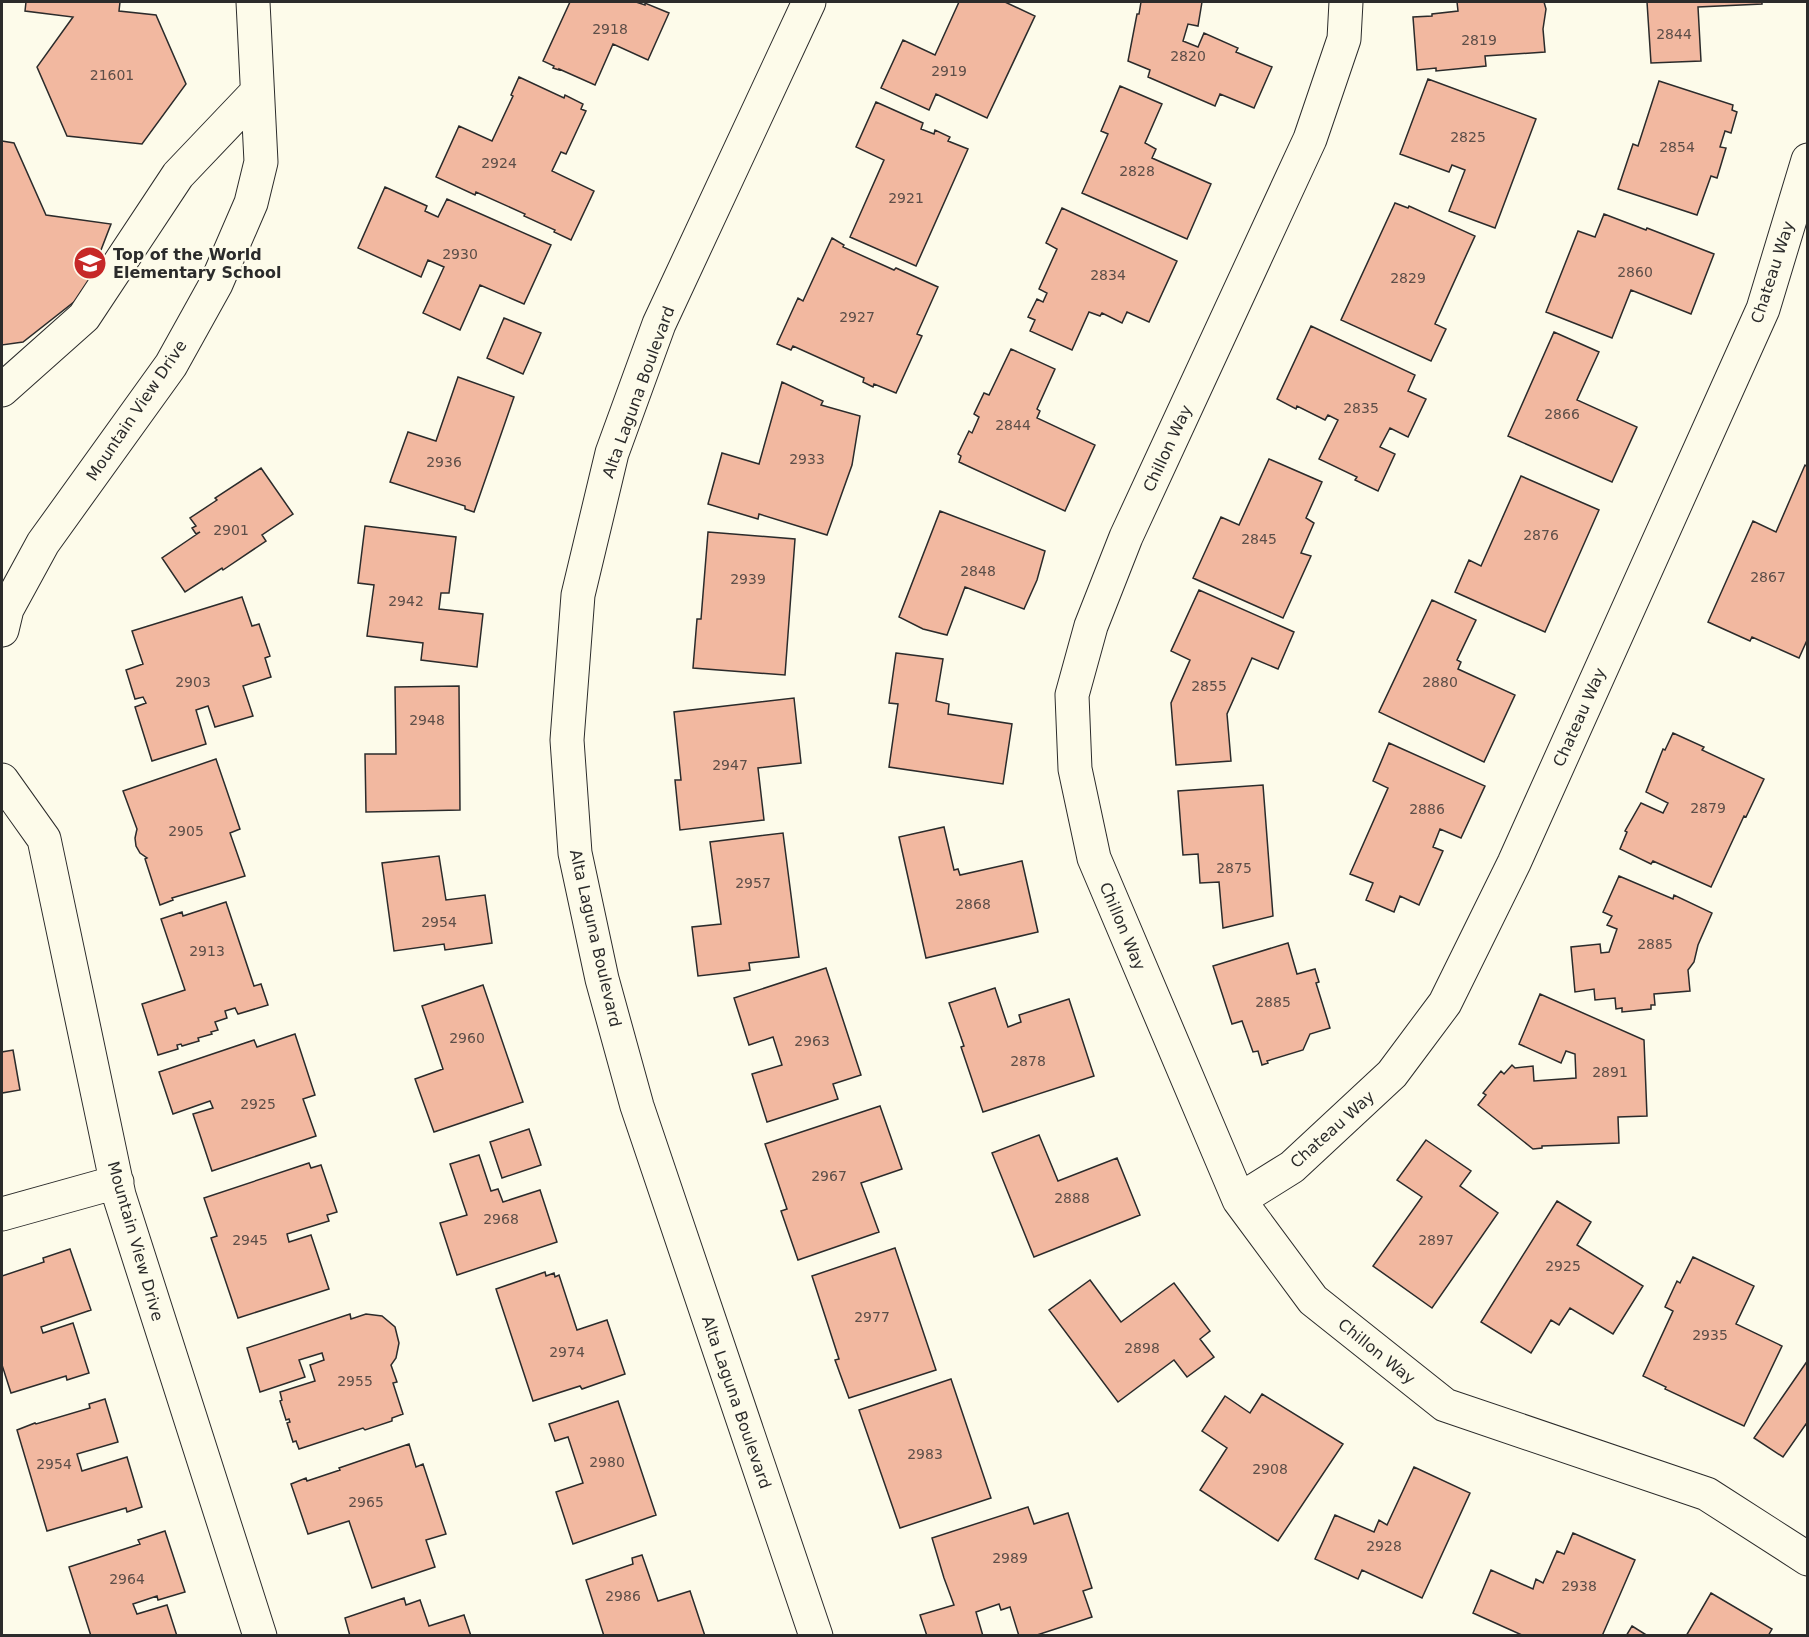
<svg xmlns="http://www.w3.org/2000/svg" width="1809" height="1637" viewBox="0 0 1809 1637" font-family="'DejaVu Sans',sans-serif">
	<rect width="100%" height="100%" fill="#fdfbea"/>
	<path fill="#f2b8a0" stroke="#2b2b2b" stroke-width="1.5" d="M 26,2 L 120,2 L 119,11 L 156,15 L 186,84 L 142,144 L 67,136 L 37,67 L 73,17 L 25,11 Z
		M 570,2 L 636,2 L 645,5 L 645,3 L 669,13 L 648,60 L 613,44 L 595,85 L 559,69 L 559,70 L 553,68 L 554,66 L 543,61 Z
		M 959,2 L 1005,2 L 1035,16 L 987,118 L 936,94 L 929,110 L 881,88 L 903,40 L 935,55 Z
		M 1141,2 L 1202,2 L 1198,26 L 1188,24 L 1183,41 L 1198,47 L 1204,33 L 1238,48 L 1236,52 L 1272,67 L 1254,108 L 1220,94 L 1215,106 L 1148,77 L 1150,70 L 1128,61 L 1137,14 L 1139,14 Z
		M 1452,2 L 1544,2 L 1546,9 L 1543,29 L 1545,52 L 1485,56 L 1486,66 L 1436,71 L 1436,68 L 1417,70 L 1413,17 L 1432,16 L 1432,14 L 1458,11 L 1457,2 Z
		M 1647,2 L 1762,2 L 1762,4 L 1698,7 L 1701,61 L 1651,63 Z
		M 519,77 L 564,98 L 565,95 L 583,104 L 581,109 L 586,111 L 566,154 L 561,152 L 552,171 L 594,191 L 571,240 L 554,232 L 555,230 L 524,216 L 525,214 L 476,192 L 475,195 L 436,177 L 459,126 L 492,141 L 513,96 L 511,95 Z
		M 1428,79 L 1536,119 L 1495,228 L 1449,211 L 1465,170 L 1452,165 L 1449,172 L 1400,154 Z
		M 1659,81 L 1733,105 L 1732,110 L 1737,112 L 1731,133 L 1725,131 L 1720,147 L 1726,148 L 1717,178 L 1711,176 L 1697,215 L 1618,189 L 1633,144 L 1638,146 Z
		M 1120,86 L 1162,104 L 1145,143 L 1156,149 L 1152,158 L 1211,184 L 1187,239 L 1082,193 L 1108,134 L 1101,131 Z
		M 876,102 L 923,123 L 921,129 L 934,134 L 935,130 L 950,137 L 948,141 L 968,149 L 916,266 L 850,237 L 884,160 L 856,147 Z
		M 2,141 L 14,143 L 46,215 L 111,224 L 84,294 L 23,342 L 2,345 Z
		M 385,187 L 427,206 L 425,211 L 438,217 L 447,199 L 551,245 L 524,304 L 480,285 L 460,330 L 423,313 L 444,267 L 428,260 L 421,277 L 358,248 Z
		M 1395,203 L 1408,208 L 1409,206 L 1475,236 L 1435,324 L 1446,329 L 1431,361 L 1341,320 Z
		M 1062,208 L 1177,261 L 1149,322 L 1127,312 L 1122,323 L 1102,313 L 1100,316 L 1089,312 L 1072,350 L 1030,331 L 1035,320 L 1028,317 L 1037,299 L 1043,302 L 1047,293 L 1039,289 L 1057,249 L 1046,243 Z
		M 1604,214 L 1646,230 L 1647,228 L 1714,254 L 1691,314 L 1631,290 L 1612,338 L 1546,312 L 1578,231 L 1595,237 Z
		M 832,238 L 844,245 L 843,247 L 894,270 L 896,268 L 938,287 L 917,334 L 922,336 L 896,393 L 874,384 L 873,387 L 863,382 L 864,378 L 793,346 L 791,350 L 777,344 L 798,298 L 803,301 Z
		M 504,318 L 541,333 L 523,374 L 487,358 Z
		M 1311,326 L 1415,375 L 1408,391 L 1426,399 L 1408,437 L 1390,428 L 1380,447 L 1395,454 L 1378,491 L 1355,480 L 1357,477 L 1319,459 L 1338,420 L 1328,415 L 1325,420 L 1297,406 L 1296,409 L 1277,399 Z
		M 1554,332 L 1599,352 L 1577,400 L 1637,427 L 1612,482 L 1508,436 Z
		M 1011,349 L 1055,369 L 1037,409 L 1040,411 L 1037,418 L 1095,445 L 1065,511 L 959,462 L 961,456 L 958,454 L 969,431 L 972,433 L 979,417 L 974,414 L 984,393 L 989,395 Z
		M 458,377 L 514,397 L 474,512 L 465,509 L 465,506 L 390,482 L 408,432 L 436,441 Z
		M 782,382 L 823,401 L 821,405 L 860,416 L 852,465 L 827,535 L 759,514 L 758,519 L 708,504 L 722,453 L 759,464 Z
		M 1269,459 L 1322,482 L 1306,518 L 1314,523 L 1301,553 L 1311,556 L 1283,618 L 1193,578 L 1221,517 L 1239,525 Z
		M 1805,465 L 1808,467 L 1808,638 L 1799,658 L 1752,637 L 1750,641 L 1708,622 L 1753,521 L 1776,532 Z
		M 261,468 L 293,514 L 262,535 L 266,541 L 223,570 L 222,568 L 185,592 L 162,558 L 200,532 L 196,534 L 192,528 L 196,526 L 190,518 L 217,500 L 215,498 Z
		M 1521,476 L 1599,510 L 1545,632 L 1455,592 L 1469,560 L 1481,566 Z
		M 940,511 L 1045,551 L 1037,580 L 1024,609 L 965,587 L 947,635 L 923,629 L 899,617 Z
		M 365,526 L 456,537 L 449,593 L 441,593 L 439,609 L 483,614 L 477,667 L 421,660 L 423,643 L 367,636 L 374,585 L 358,583 Z
		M 708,532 L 795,539 L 785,675 L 693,668 L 697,619 L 701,619 Z
		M 1199,590 L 1294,632 L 1278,669 L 1252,658 L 1227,714 L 1231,761 L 1176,765 L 1171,703 L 1190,660 L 1171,651 Z
		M 242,597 L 252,626 L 259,624 L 270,656 L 265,658 L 271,677 L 243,686 L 253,716 L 215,727 L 208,706 L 196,710 L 206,744 L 152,761 L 135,707 L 146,703 L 143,697 L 135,699 L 126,670 L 143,664 L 132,631 Z
		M 1432,600 L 1476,620 L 1457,660 L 1461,662 L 1458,669 L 1515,695 L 1484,762 L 1379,712 Z
		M 896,653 L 943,659 L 936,701 L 949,704 L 948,714 L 1012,724 L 1003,784 L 889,767 L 898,704 L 889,703 Z
		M 459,686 L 460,810 L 366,812 L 365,754 L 396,754 L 395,687 Z
		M 794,698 L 801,763 L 758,768 L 764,820 L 680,830 L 675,780 L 681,780 L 674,712 Z
		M 1673,733 L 1704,747 L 1702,750 L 1764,779 L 1746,817 L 1744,816 L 1711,887 L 1653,861 L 1651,864 L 1620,849 L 1627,832 L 1625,831 L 1641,803 L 1663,813 L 1668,803 L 1646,792 L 1663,749 L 1665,750 Z
		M 1389,743 L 1485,786 L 1461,838 L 1440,829 L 1433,847 L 1443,851 L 1419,905 L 1400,896 L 1394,912 L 1366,900 L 1373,883 L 1350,874 L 1388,788 L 1373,781 Z
		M 216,759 L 240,829 L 230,833 L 245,876 L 172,898 L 173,900 L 160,905 L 145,859 L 147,858 L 140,853 L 136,846 L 135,838 L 137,829 L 123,791 Z
		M 1263,785 L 1273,916 L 1223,928 L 1219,882 L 1200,883 L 1198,854 L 1183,855 L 1178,791 Z
		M 944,827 L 954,870 L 958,869 L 960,875 L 1022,861 L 1038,932 L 926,958 L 899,837 Z
		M 783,833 L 799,957 L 749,963 L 750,970 L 698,976 L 692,927 L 721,924 L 710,842 Z
		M 439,856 L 446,900 L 485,895 L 492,943 L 445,950 L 444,944 L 394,951 L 382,863 Z
		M 1619,876 L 1673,899 L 1674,895 L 1712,913 L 1698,945 L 1694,962 L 1688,970 L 1690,991 L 1654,994 L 1655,1005 L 1651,1005 L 1651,1009 L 1622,1012 L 1622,1008 L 1616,1009 L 1615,998 L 1595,1000 L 1594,989 L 1575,992 L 1571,947 L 1600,944 L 1601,953 L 1609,952 L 1617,929 L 1607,925 L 1612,916 L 1603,912 Z
		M 226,902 L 254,986 L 261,984 L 268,1005 L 238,1014 L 235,1008 L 225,1011 L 227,1018 L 215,1022 L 218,1030 L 211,1032 L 212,1034 L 198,1038 L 199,1041 L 182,1046 L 181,1044 L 177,1045 L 178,1049 L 158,1055 L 142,1004 L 185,990 L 161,919 L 182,912 L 183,916 Z
		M 1288,943 L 1297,974 L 1315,969 L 1319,982 L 1316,983 L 1330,1028 L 1310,1034 L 1303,1050 L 1267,1061 L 1268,1063 L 1262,1065 L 1258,1051 L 1253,1052 L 1242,1021 L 1232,1024 L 1213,966 Z
		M 826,968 L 861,1075 L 833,1084 L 838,1099 L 767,1122 L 752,1074 L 782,1065 L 773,1037 L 749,1045 L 734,998 Z
		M 483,985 L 523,1102 L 434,1132 L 415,1079 L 443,1069 L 422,1006 Z
		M 995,988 L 1008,1027 L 1021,1022 L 1019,1015 L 1069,999 L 1094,1076 L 983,1112 L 961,1047 L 964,1046 L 949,1003 Z
		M 1540,994 L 1644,1040 L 1647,1116 L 1618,1117 L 1619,1143 L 1542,1146 L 1542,1148 L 1533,1149 L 1478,1105 L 1486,1095 L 1483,1093 L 1501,1071 L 1504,1074 L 1512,1065 L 1515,1068 L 1533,1066 L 1534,1081 L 1576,1078 L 1575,1054 L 1566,1051 L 1561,1063 L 1519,1044 Z
		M 295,1034 L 315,1095 L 303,1099 L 316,1136 L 212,1171 L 193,1114 L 213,1108 L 210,1101 L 173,1114 L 159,1072 L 254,1040 L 257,1047 Z
		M 13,1050 L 20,1090 L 2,1093 L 2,1052 Z
		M 880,1106 L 902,1169 L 861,1183 L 879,1232 L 798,1260 L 781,1211 L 787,1209 L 765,1144 Z
		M 529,1129 L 541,1165 L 502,1178 L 490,1142 Z
		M 1039,1135 L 1058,1181 L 1117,1158 L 1140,1215 L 1034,1257 L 992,1153 Z
		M 1426,1140 L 1471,1171 L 1460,1186 L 1498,1213 L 1432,1308 L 1373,1266 L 1422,1197 L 1397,1180 Z
		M 479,1155 L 491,1191 L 498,1189 L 503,1202 L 540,1190 L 557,1242 L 457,1275 L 440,1223 L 467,1215 L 450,1164 Z
		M 309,1163 L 311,1168 L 321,1165 L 337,1212 L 327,1215 L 329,1221 L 287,1234 L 289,1242 L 311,1235 L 329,1289 L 238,1318 L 211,1238 L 217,1236 L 204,1198 Z
		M 1557,1201 L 1591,1222 L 1577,1245 L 1643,1286 L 1613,1334 L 1570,1308 L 1559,1325 L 1551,1320 L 1531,1353 L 1481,1322 Z
		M 895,1248 L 936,1370 L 849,1398 L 835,1360 L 839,1359 L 812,1276 Z
		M 70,1249 L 91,1310 L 41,1327 L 43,1333 L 73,1323 L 89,1373 L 67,1380 L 66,1376 L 11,1393 L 2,1365 L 2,1276 L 44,1262 L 43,1258 Z
		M 1693,1257 L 1754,1286 L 1736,1324 L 1782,1346 L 1744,1426 L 1665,1389 L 1666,1387 L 1643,1376 L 1673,1311 L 1665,1307 L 1677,1281 L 1680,1283 Z
		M 545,1272 L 546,1276 L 554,1273 L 555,1277 L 559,1275 L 577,1330 L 607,1320 L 625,1374 L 582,1389 L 580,1386 L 533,1401 L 496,1289 Z
		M 1090,1280 L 1121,1322 L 1174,1283 L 1210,1331 L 1200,1339 L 1214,1357 L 1187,1377 L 1174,1360 L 1118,1402 L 1049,1310 Z
		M 350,1314 L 351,1319 L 366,1314 L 382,1316 L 395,1327 L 399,1343 L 396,1358 L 391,1365 L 397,1382 L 393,1383 L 403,1414 L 392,1418 L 392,1421 L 365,1430 L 363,1428 L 299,1449 L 296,1441 L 293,1442 L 287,1423 L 290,1422 L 289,1419 L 286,1420 L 280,1401 L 282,1400 L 280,1392 L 315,1381 L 310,1365 L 324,1360 L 322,1353 L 299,1360 L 305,1377 L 260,1392 L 247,1348 Z
		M 1808,1360 L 1808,1425 L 1806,1424 L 1783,1457 L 1754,1438 Z
		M 951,1379 L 991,1498 L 900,1528 L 859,1410 Z
		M 1262,1394 L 1343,1444 L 1278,1541 L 1200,1490 L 1227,1448 L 1202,1431 L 1225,1396 L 1250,1413 Z
		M 105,1399 L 118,1442 L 77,1454 L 82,1471 L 127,1457 L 142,1507 L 127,1512 L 126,1508 L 47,1531 L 17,1430 L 35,1423 L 36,1424 L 90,1408 L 89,1404 Z
		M 618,1401 L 656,1515 L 573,1544 L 556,1492 L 583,1483 L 568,1437 L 555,1441 L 549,1424 Z
		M 409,1444 L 416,1467 L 423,1464 L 446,1534 L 426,1540 L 435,1567 L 372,1588 L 349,1521 L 308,1534 L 291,1484 L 306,1478 L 307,1481 L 340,1470 L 339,1468 Z
		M 1414,1467 L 1470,1493 L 1422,1598 L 1362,1570 L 1358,1579 L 1315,1559 L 1335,1515 L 1374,1532 L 1379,1520 L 1387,1525 Z
		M 1028,1507 L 1034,1524 L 1068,1513 L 1092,1588 L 1083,1591 L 1092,1617 L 1034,1636 L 1019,1636 L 1010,1607 L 1001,1610 L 999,1604 L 976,1612 L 983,1636 L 927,1636 L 920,1615 L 954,1605 L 944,1578 L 932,1538 Z
		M 165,1531 L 185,1592 L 158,1600 L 157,1596 L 133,1604 L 137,1614 L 167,1605 L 177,1636 L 91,1636 L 69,1567 L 140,1544 L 138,1540 Z
		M 1573,1533 L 1635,1560 L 1602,1636 L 1524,1636 L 1473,1613 L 1491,1570 L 1533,1589 L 1536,1579 L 1543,1583 L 1557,1551 L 1564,1554 Z
		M 642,1555 L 658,1601 L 690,1591 L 705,1636 L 604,1636 L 586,1580 L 633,1564 L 632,1558 Z
		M 1711,1593 L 1772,1629 L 1768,1636 L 1686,1636 Z
		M 404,1598 L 406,1605 L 420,1600 L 429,1626 L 464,1615 L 471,1636 L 350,1636 L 345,1618 Z
		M 1632,1626 L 1648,1636 L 1626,1636 Z"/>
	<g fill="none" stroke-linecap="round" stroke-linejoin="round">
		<g stroke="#2b2b2b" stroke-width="35">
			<path id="minor" d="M 1346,2 L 1344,39 L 1310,139 L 1126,537 L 1091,626 L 1072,695 L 1075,769 L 1094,858 L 1239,1200 L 1313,1300 L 1445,1405 L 1707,1494 L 1808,1559
				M 2,390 L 84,317 L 178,175 L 257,92
				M 2,630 L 7,609 L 43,543 L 171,365 L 216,284 L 251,203 L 261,162 L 253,2
				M 2,780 L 44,839 L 119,1195 L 260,1636
				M 1239,1200 L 1292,1167 L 1392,1074 L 1445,1003 L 1514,863 L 1763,309 L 1808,160
				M 2,1214 L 117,1182"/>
		</g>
		<g stroke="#2b2b2b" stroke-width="35">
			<path id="major" d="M 809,2 L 659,324 L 612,453 L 578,595 L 567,740 L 575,853 L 602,979 L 637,1106 L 816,1636"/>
		</g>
		<use href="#minor" stroke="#fdfbea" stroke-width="33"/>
		<use href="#major" stroke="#fdfbea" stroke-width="33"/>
	</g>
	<defs>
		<g id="school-disc" transform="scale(1.725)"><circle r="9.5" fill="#c62828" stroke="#fdfbea"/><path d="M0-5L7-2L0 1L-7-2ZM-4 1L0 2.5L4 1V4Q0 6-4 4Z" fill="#fff"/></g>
	</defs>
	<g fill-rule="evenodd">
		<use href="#school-disc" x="90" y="263"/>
	</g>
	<g text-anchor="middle" stroke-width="4.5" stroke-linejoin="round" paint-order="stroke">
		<g font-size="14" fill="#5d4e48">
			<text x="610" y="34">2918</text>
			<text x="1674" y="39">2844</text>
			<text x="1479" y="45">2819</text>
			<text x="1188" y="61">2820</text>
			<text x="949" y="76">2919</text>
			<text x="112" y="80">21601</text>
			<text x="1468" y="142">2825</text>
			<text x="1677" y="152">2854</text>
			<text x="499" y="168">2924</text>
			<text x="1137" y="176">2828</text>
			<text x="906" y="203">2921</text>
			<text x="460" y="259">2930</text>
			<text x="1635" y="277">2860</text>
			<text x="1108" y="280">2834</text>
			<text x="1408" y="283">2829</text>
			<text x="857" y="322">2927</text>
			<text x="1361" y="413">2835</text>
			<text x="1562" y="419">2866</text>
			<text x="1013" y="430">2844</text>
			<text x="807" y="464">2933</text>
			<text x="444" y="467">2936</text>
			<text x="231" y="535">2901</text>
			<text x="1541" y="540">2876</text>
			<text x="1259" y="544">2845</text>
			<text x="978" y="576">2848</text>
			<text x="1768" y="582">2867</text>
			<text x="748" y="584">2939</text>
			<text x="406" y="606">2942</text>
			<text x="193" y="687">2903</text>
			<text x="1440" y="687">2880</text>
			<text x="1209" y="691">2855</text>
			<text x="427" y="725">2948</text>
			<text x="730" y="770">2947</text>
			<text x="1708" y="813">2879</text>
			<text x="1427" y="814">2886</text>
			<text x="186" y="836">2905</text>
			<text x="1234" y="873">2875</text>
			<text x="753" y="888">2957</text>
			<text x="973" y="909">2868</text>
			<text x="439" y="927">2954</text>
			<text x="1655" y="949">2885</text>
			<text x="207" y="956">2913</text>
			<text x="1273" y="1007">2885</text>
			<text x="467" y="1043">2960</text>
			<text x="812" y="1046">2963</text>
			<text x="1028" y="1066">2878</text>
			<text x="1610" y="1077">2891</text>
			<text x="258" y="1109">2925</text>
			<text x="829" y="1181">2967</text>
			<text x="1072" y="1203">2888</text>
			<text x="501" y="1224">2968</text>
			<text x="250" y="1245">2945</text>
			<text x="1436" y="1245">2897</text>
			<text x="1563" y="1271">2925</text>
			<text x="872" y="1322">2977</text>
			<text x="1710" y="1340">2935</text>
			<text x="1142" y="1353">2898</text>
			<text x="567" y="1357">2974</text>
			<text x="355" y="1386">2955</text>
			<text x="925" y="1459">2983</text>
			<text x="607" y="1467">2980</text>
			<text x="54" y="1469">2954</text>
			<text x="1270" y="1474">2908</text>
			<text x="366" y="1507">2965</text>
			<text x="1384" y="1551">2928</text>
			<text x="1010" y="1563">2989</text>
			<text x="127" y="1584">2964</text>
			<text x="1579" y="1591">2938</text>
			<text x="623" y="1601">2986</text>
		</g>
		<g font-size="16" font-weight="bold" fill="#2b2b2b" stroke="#fdfbea" text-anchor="start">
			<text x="113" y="260">Top of the World<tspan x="113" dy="18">Elementary School</tspan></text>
		</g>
		<g font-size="16" fill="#2b2b2b" stroke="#fdfbea">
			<text transform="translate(1772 272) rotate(-72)" y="6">Chateau Way</text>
			<text transform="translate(638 392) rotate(-70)" y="6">Alta Laguna Boulevard</text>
			<text transform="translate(136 410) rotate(-56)" y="6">Mountain View Drive</text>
			<text transform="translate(1167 448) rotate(-65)" y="6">Chillon Way</text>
			<text transform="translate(1579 717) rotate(-66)" y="6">Chateau Way</text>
			<text transform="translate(1123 926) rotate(67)" y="6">Chillon Way</text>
			<text transform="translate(596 938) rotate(77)" y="6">Alta Laguna Boulevard</text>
			<text transform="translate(1332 1129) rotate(-42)" y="6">Chateau Way</text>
			<text transform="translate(136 1241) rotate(74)" y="6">Mountain View Drive</text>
			<text transform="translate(1377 1351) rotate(39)" y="6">Chillon Way</text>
			<text transform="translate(737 1402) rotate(71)" y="6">Alta Laguna Boulevard</text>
		</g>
	</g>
	<rect width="1809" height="1637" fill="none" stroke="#2b2b2b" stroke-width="6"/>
</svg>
